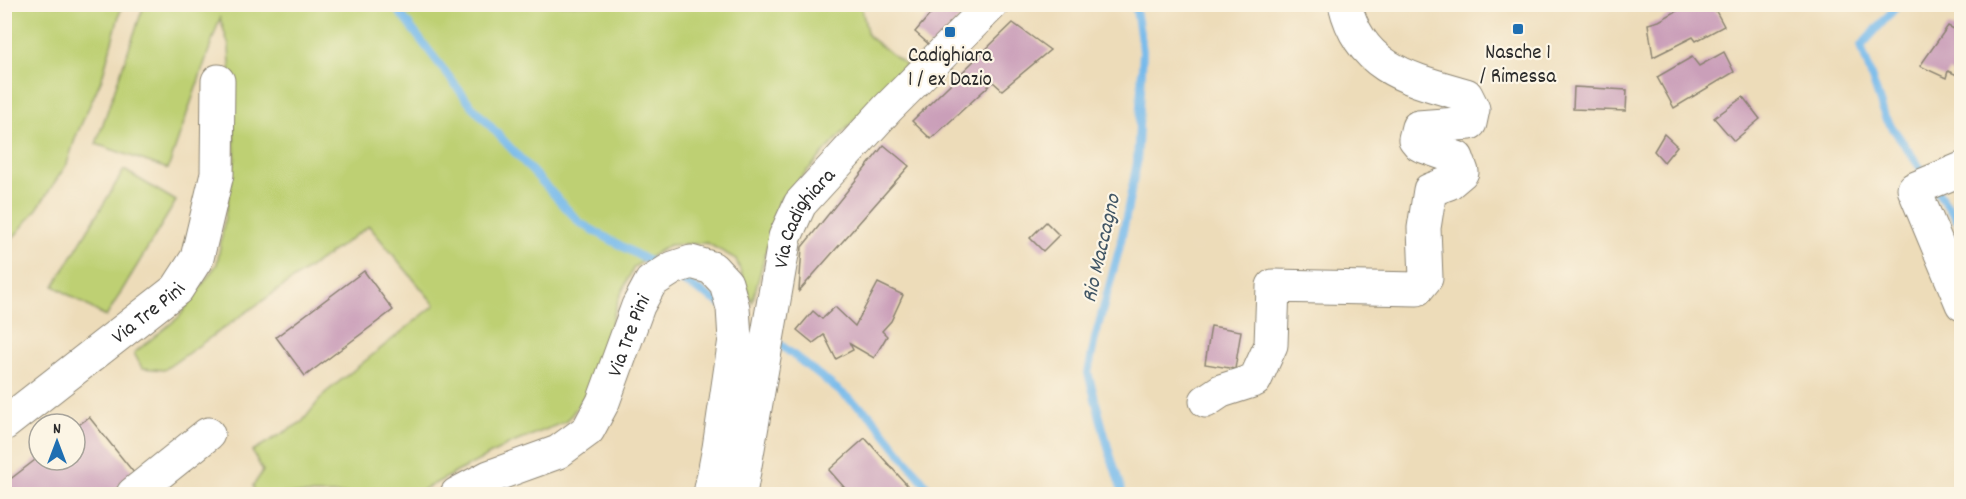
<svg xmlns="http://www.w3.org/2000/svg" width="1966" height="499" viewBox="0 0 1966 499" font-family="Dekko,sans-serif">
	<rect width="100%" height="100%" fill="#fcf5e5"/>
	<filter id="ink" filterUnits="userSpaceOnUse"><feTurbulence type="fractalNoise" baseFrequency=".0167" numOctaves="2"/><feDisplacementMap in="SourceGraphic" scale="12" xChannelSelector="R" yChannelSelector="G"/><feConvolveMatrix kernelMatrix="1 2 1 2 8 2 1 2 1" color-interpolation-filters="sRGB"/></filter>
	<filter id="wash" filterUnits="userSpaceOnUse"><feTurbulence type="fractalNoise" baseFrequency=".008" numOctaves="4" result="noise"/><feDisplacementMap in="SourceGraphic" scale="24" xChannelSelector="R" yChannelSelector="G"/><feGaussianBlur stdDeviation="1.35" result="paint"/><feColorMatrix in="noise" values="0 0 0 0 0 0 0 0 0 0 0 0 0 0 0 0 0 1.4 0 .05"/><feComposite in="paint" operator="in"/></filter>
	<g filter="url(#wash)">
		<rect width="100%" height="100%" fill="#eddcb9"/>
		<path fill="#bed073" stroke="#747e4f" stroke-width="1.5" d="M 5,4 L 122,5 L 102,78 L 76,136 L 67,164 L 37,209 L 5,248 Z
			M 144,5 L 861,5 L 868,36 L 906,65 L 780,200 L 752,303 L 736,259 L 707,243 L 669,245 L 634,267 L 618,300 L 594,384 L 567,421 L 510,444 L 415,494 L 255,494 L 253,486 L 263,471 L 252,451 L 302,422 L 325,393 L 435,305 L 369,226 L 164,370 L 142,368 L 134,353 L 179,317 L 217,264 L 235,157 L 229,46 L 220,18 L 168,169 L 96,144 Z
			M 124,170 L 176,201 L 106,317 L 54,286 Z"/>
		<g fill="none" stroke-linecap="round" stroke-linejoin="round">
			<path stroke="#74b9eb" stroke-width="8" d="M 393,4 L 470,104 L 580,223 L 661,268
				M 1899,4 L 1861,46 L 1885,117 L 1926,176
				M 1934,187 L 1962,227
				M 674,276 L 723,305
				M 773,339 L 870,415 L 933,494
				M 1123,494 L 1109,451 L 1088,373 L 1095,338 L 1120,246 L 1137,163 L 1143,51 L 1135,4"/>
		</g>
		<g id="blocks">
			<path fill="#ca9fb9" d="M 939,4 L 962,4 L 968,9 L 933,48 L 915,32 Z
				M 1689,4 L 1712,4 L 1724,26 L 1696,41 L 1693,37 L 1653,57 L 1648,24 L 1659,21 Z
				M 1013,23 L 1050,50 L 1002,90 L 993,82 L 931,139 L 912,121 Z
				M 1948,26 L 1962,33 L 1960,48 L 1962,49 L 1962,77 L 1948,71 L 1946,78 L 1920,66 Z
				M 1724,52 L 1734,72 L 1674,108 L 1657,77 L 1692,57 L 1699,66 Z
				M 1574,87 L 1627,90 L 1626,111 L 1573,109 Z
				M 1743,97 L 1760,119 L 1734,141 L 1714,118 Z
				M 1664,134 L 1677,146 L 1664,162 L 1654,151 Z
				M 884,145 L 909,166 L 799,291 L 802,247 Z
				M 1046,222 L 1059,235 L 1043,251 L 1030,238 Z
				M 364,271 L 393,310 L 305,376 L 276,337 Z
				M 878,283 L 903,295 L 891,321 L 882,331 L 887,336 L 874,358 L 850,344 L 853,350 L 836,359 L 824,335 L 813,343 L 797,330 L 813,311 L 822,319 L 835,307 L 855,326 Z
				M 1211,326 L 1241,331 L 1235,369 L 1205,364 Z
				M 89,417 L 135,474 L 109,494 L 4,494 L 4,484 L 39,457 L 39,460 L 75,460 L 75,428 Z
				M 865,438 L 915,494 L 850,494 L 829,470 Z"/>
		</g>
	</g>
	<g filter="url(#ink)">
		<use href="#blocks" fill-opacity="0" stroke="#8c8472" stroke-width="1.5"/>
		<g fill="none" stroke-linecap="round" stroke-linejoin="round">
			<g stroke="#8c8472" stroke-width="35">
				<g id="minor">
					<path d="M 1962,169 L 1914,189 L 1962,304"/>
					<path d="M 1206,401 L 1221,391 L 1255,380 L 1271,345 L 1273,286 L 1417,289 L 1426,278 L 1424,228 L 1430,190 L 1449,183 L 1462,172 L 1457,158 L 1420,145 L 1415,139 L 1418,127 L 1470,123 L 1473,109 L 1466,95 C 1410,79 1360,69 1345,4"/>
					<path id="s1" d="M 4,424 L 177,289 L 197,258 L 217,174 L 218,81"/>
					<path d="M 133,494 L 208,434"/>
					<path id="s2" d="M 457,494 L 489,477 L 558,452 L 588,430 L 603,402 L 638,306 L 651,282 L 673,268 L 691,262 L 712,268 L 726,283 L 733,308 L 735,339 L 719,448 L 710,494"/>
					<path id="s3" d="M 740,494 L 785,237 L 800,204 L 888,108 L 992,4"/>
				</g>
			</g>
			<use href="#minor" stroke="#fff" stroke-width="33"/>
		</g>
	</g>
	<g fill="#1f6fb2" stroke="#fcf5e5" stroke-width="2">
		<rect x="1512" y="23" width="12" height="12" rx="3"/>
		<rect x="944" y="26" width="12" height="12" rx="3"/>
	</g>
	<g text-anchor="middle" stroke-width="4.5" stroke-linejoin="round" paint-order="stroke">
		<g font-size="21" fill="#2b2b2b" stroke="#fcf5e5">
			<text x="1518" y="58">Nasche 1<tspan x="1518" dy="24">/ Rimessa</tspan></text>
			<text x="950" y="61">Cadighiara<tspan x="950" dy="24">1 / ex Dazio</tspan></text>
		</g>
		<g font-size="21" fill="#2b2b2b" stroke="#fcf5e5">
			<text dy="7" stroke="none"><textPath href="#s3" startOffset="286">Via Cadighiara</textPath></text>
			<text dy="7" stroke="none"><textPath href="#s1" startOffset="182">Via Tre Pini</textPath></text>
			<text dy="7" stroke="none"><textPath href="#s2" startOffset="250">Via Tre Pini</textPath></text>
		</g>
		<g font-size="22" font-style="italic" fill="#415665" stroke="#fcf5e5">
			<text transform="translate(1099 248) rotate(-77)" y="8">Rio Maccagno</text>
		</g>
	</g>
	<rect width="1966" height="499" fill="none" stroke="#fcf5e5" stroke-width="24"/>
	<g transform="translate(57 442)"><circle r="28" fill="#fcf5e5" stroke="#a8a49b" stroke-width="1.5"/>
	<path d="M0-4.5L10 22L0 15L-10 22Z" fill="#1f6fb2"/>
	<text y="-9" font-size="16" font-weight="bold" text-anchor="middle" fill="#2b2b2b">N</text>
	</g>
</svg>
